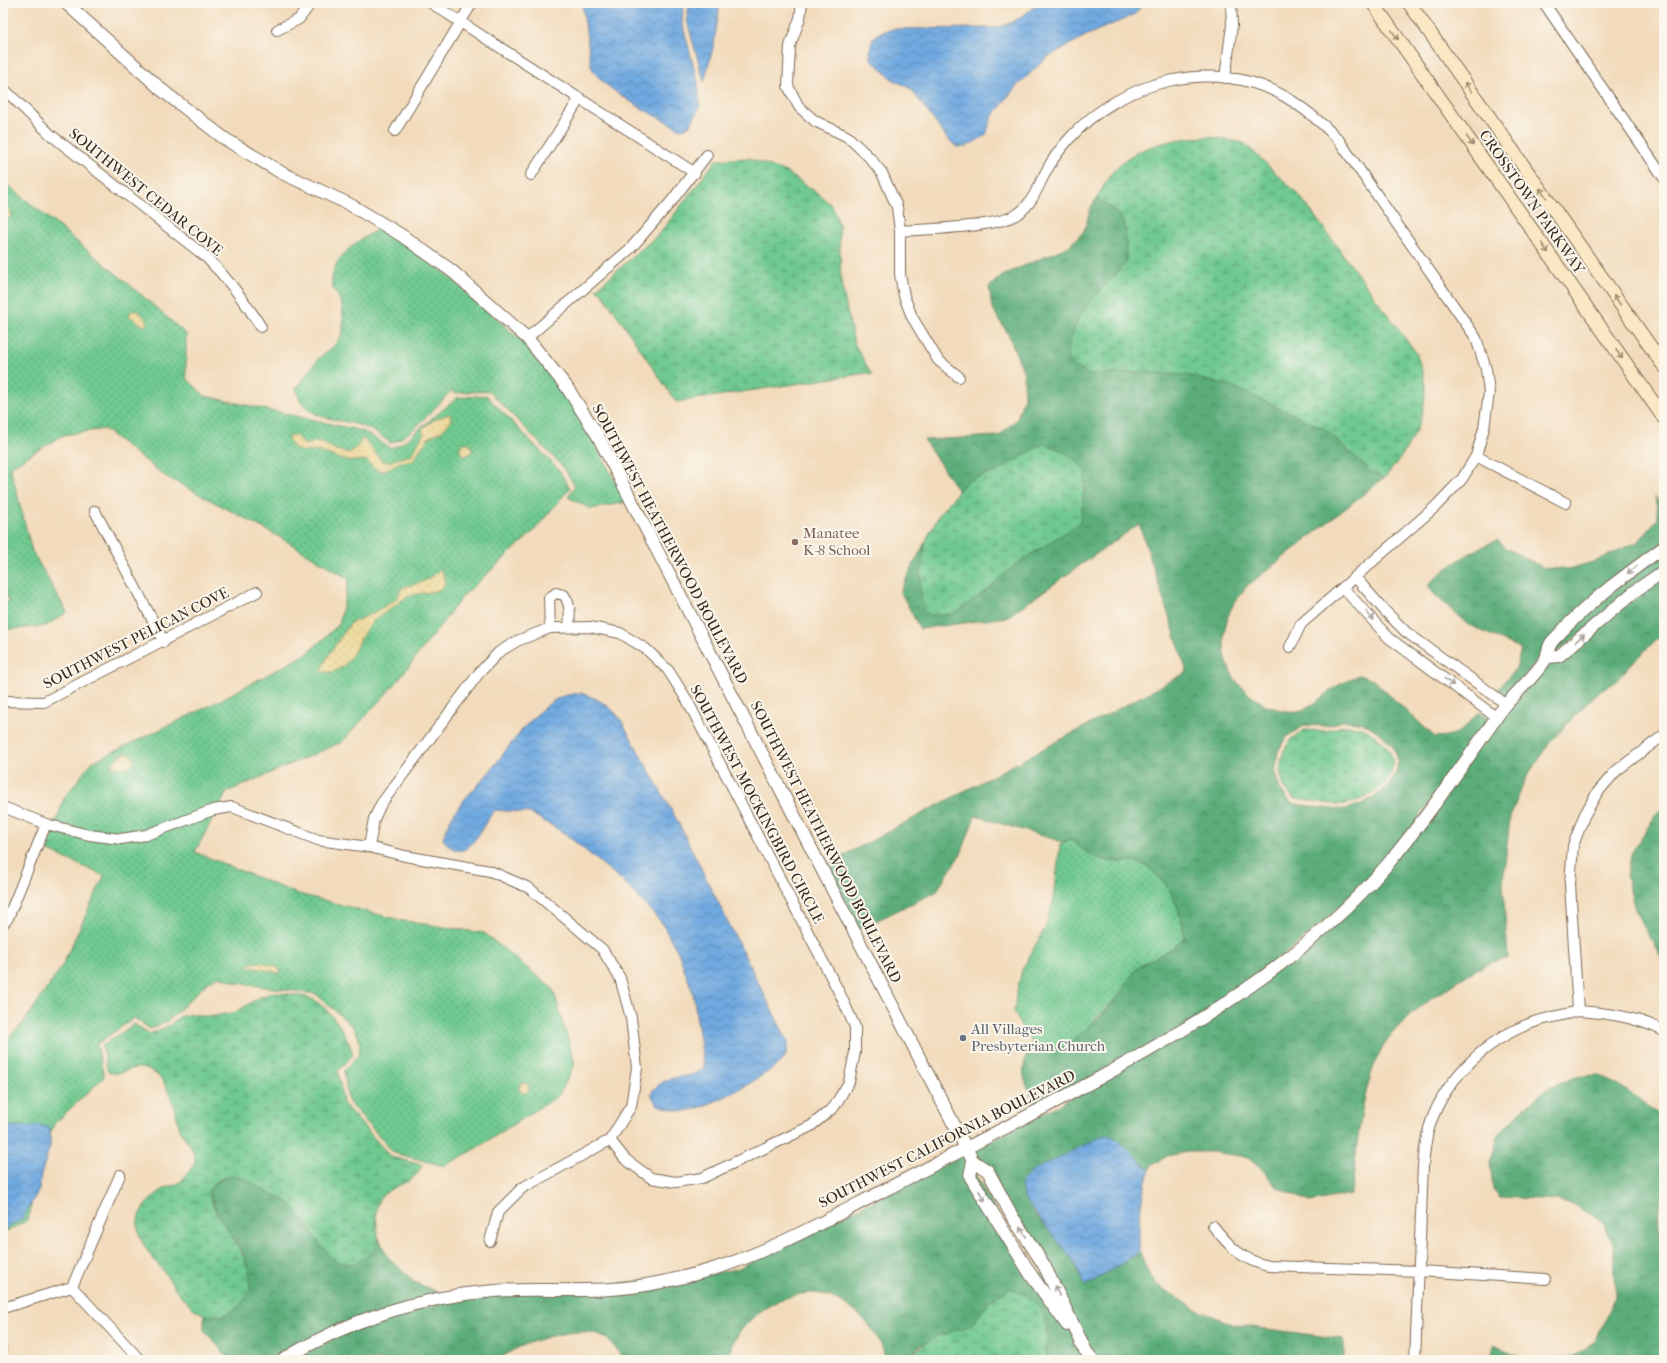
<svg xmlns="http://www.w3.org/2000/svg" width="1667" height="1363" viewBox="0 0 1667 1363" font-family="'IM FELL French Canon',serif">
	<defs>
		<pattern id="grass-dots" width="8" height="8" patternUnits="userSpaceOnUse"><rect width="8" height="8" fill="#6fc990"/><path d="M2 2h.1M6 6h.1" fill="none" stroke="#5ca375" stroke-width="1.8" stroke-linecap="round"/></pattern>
		<pattern id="forest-crowns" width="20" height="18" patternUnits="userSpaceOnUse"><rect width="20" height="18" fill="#5bad7a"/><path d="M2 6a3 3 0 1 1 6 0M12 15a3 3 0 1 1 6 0" fill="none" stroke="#4c8d63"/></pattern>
		<pattern id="wetland-marsh" width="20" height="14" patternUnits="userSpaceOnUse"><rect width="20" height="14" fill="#6fc990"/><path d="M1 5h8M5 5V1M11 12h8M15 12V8" fill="none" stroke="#5ca375"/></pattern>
		<pattern id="sand-dots" width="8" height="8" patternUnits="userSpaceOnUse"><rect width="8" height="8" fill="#eeda9e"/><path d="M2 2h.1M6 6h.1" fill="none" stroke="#cdbb88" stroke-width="1.8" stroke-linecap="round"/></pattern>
		<pattern id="water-waves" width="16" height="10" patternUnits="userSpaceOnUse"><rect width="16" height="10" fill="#70a9e0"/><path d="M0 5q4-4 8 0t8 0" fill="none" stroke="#5d8ab5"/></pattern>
	</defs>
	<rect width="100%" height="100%" fill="#fbf7ec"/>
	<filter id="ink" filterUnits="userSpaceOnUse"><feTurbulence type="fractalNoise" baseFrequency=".025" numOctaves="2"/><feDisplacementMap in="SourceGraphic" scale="8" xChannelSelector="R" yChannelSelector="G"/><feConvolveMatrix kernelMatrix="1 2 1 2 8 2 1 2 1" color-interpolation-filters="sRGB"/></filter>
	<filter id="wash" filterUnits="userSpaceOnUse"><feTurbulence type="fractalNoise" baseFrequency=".012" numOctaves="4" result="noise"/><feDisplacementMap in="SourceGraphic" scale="16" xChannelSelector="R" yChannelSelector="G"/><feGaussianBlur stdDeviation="0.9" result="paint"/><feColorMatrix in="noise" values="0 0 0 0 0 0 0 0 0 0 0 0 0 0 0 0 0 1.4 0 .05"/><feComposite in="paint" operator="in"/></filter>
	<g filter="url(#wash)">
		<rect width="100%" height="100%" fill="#f2dbbc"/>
		<path fill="url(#grass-dots)" stroke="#557a57" d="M 3,181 L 130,285 L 186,334 L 186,378 L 205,396 L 363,431 L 390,448 L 401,444 L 457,398 L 486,395 L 559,470 L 570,488 L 533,532 L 463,596 L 396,683 L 342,742 L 227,792 L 195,852 L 295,893 L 404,921 L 484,933 L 553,989 L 575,1064 L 559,1095 L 472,1151 L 444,1166 L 394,1153 L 348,1101 L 344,1071 L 358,1056 L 360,1045 L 358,1035 L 352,1026 L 316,994 L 237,983 L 219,976 L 208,982 L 168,1021 L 150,1029 L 134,1018 L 97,1044 L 104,1077 L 54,1124 L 36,1171 L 30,1214 L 26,1221 L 3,1233 L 3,1044 L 24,1022 L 61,968 L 104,876 L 47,850 L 64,798 L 92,762 L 207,707 L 308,653 L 339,624 L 349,579 L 276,535 L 165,476 L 104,429 L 63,435 L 10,467 L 32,551 L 67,612 L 46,626 L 3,630 L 3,604 L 9,601 L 3,587 Z
			M 380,228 L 448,275 L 523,342 L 565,394 L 586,426 L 626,502 L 591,509 L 568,497 L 575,486 L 563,467 L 489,391 L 455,393 L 451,391 C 435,407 413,435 391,443 C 382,437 373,430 364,427 C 339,417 302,422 296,388 L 319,358 L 334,346 L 343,333 C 343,323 344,309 340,300 C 337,293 331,289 332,281 C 332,255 361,239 380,228 Z
			M 1070,839 C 1084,851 1096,859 1116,862 C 1123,863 1130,859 1137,862 C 1166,871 1183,910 1184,938 L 1171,949 L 1138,967 L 1117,997 L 1077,1039 L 1058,1050 L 1047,1049 L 1034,1043 L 1023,1031 L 1014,1011 L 1016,995 L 1022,970 L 1045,928 L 1054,899 L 1060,844 Z"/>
		<path fill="url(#forest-crowns)" stroke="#4b6c4c" fill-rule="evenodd" d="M 1097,198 L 1121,216 L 1126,231 L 1126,262 L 1081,313 L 1072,334 L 1091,375 L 1145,372 L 1186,375 L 1234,387 L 1325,429 L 1371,472 L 1384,478 L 1247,586 C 1239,596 1230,607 1227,620 C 1217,657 1232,688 1266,705 C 1278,710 1292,714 1305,709 C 1316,704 1326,693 1337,686 C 1344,682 1352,679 1359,675 L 1373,680 L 1435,737 C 1461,736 1462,730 1479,711 L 1490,719 C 1454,767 1421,820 1380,865 C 1321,931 1249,985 1173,1031 C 1129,1058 1082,1081 1037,1106 C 1021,1075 1019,1074 1032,1041 L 1047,1049 L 1058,1050 L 1068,1045 L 1100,1017 L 1117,997 L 1138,967 L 1171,949 L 1184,938 C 1183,910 1166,871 1137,862 C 1130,859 1123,863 1116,862 C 1096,860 1084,851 1070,839 L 1063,842 L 975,816 L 962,852 L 936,892 L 859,929 L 826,865 L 1187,672 L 1139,524 L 1007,617 L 920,629 L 900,591 L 926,540 L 923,555 L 956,613 L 985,592 L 1014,565 L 1080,523 L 1086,473 L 1043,444 L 997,471 L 967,481 L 958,491 L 924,440 L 999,436 L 1017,419 L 1024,398 L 1024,373 L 1008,334 L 992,308 L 989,287 L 1001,276 L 1069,246 L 1084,231 L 1091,207 ZM 1343,721 C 1361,721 1368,724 1382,735 C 1420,767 1381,801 1346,809 C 1335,811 1304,805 1291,803 L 1280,789 L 1275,773 L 1278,752 L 1286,737 L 1305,725 L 1326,726 Z
			M 1655,497 L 1664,509 L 1664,542 L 1543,655 L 1506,697 L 1496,691 L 1516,668 L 1521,649 L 1467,624 L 1434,594 L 1428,585 C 1446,566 1473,550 1497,540 L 1506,548 L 1544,568 L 1569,569 L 1596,561 L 1639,541 L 1658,518 Z
			M 1664,553 L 1664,566 L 1557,652 L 1554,652 C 1557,631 1644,568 1664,553 Z
			M 1664,577 L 1664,635 L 1657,639 L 1634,661 L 1616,681 L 1595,695 L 1549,743 L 1526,778 L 1510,817 L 1503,883 L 1508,958 C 1485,962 1465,976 1446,989 C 1423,1004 1392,1027 1380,1052 C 1359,1096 1358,1147 1351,1194 L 1310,1202 L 1278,1188 L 1259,1166 L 1248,1157 L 1213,1152 L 1187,1152 L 1167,1156 L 1152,1166 L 1150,1170 L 1128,1150 L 1032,1211 L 1062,1244 L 1073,1260 L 1085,1286 L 1140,1252 L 1148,1272 L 1156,1284 L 1197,1310 L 1236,1325 L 1344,1339 L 1344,1360 L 1045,1360 C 1051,1326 1045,1300 1009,1288 L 990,1301 L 974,1322 L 967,1327 L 921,1345 L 905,1360 L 885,1360 C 884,1331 842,1293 813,1293 C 776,1293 734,1323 728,1360 L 624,1360 C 618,1352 611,1340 601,1335 C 576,1325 518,1342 499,1360 L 292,1360 L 340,1335 L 385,1318 L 437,1304 L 494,1296 L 716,1273 L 739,1268 L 964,1155 L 1035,1278 L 1043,1272 L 973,1150 L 1096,1085 L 1341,919 L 1510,707 L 1550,662 Z
			M 1664,807 L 1664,962 L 1636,913 L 1626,876 L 1632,852 L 1657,813 Z
			M 1597,1075 L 1619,1085 L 1656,1112 L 1664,1125 L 1664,1189 L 1659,1210 L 1661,1238 L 1664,1244 L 1664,1360 L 1491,1360 L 1494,1345 L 1526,1359 L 1548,1360 L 1565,1358 L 1578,1353 L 1598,1340 L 1599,1333 L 1615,1298 L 1613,1244 L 1603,1222 L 1574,1205 L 1556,1200 L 1500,1197 L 1493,1189 L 1490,1162 L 1499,1134 L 1521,1110 L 1547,1089 L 1572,1077 Z
			M 229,1176 L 241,1177 L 288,1202 L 295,1209 L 312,1232 L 378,1245 L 379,1238 L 387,1256 L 414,1282 L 440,1293 L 296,1346 L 274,1360 L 230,1360 L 204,1330 L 204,1315 L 220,1316 L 244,1254 L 219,1217 L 208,1191 L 216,1182 Z"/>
		<path fill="url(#wetland-marsh)" stroke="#557a57" d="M 1211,137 L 1244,143 L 1299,195 L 1417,354 C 1420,364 1424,376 1425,387 C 1426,423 1407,452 1384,478 L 1371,472 L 1325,429 L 1234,387 L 1186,375 L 1145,372 L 1091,375 L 1074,366 L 1067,355 L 1072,334 L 1081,313 L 1126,262 L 1126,231 L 1121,216 L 1097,198 C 1103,187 1110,173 1120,164 C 1142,144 1182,137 1211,137 Z
			M 749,158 L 786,172 L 819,194 L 833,207 L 839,225 L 841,282 L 854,343 L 872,375 L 867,373 L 676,402 L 602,293 L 596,289 L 660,233 L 716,160 Z
			M 1043,444 C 1063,450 1074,455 1086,473 L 1080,523 L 1014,565 L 985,592 L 956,613 L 931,616 L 923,610 L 920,584 L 923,555 L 926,540 L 940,513 L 967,481 L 997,471 Z
			M 1343,726 C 1360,726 1365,728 1379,739 C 1413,768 1377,797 1346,804 C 1336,806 1306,800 1294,799 L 1284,787 L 1280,771 L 1283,752 L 1291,739 L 1304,730 L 1326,731 Z
			M 272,993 C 281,993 306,995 314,1000 C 332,1011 348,1035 353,1055 L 338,1071 L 343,1103 L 391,1157 L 422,1165 C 415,1187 387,1183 378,1202 C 373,1216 380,1232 378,1245 C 366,1257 355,1269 336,1261 C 324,1255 305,1219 294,1208 C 287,1199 276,1196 266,1191 C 245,1179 226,1165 208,1191 C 216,1226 252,1249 250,1287 C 249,1295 241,1304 235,1309 C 227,1315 213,1319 203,1314 C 186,1306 176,1290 166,1275 C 155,1259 132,1239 139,1216 C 142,1206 156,1193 166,1188 C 170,1186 176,1185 180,1182 C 185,1177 190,1170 195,1163 C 194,1151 191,1144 182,1135 C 174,1112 170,1068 138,1068 C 127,1068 120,1076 108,1072 L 102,1046 L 134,1024 L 150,1034 L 170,1025 L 179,1017 L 192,1014 L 209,1017 L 236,1012 L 258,998 Z
			M 1009,1288 C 1046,1300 1051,1324 1045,1360 L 905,1360 L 934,1337 L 967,1327 L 974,1322 L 990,1301 Z
			M 3,1335 L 9,1345 L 8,1360 L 3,1360 Z"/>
		<path fill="url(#sand-dots)" stroke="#94825e" d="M 3,202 L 9,209 L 11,216 L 7,220 L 3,220 Z
			M 131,311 L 138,311 L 146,319 L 147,324 L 144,326 L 129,316 Z
			M 450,414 L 451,420 L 449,423 L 442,431 L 429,437 L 413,460 L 401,462 L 383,471 C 372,470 370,461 365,460 C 361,460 355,461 350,461 C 340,460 330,454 320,452 C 304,449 296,458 288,437 L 295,435 L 305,445 L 319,441 L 336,450 L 349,453 L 357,447 L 363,438 L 382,461 L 388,462 L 411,455 L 424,434 L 422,430 C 427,423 441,416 450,414 Z
			M460 449a6 6 0 1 1 12 0a6 6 0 1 1-12 0Z
			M 440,569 C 457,597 423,590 409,596 C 400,600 388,612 378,617 C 356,631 355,676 322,672 L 321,670 C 329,653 341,636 353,621 C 358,622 392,603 396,599 C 399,596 400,592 402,588 C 421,581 425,585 440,569 Z
			M 125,753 L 128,753 L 133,758 L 134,764 L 129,766 L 115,767 L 112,765 L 116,759 Z
			M 261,962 L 277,967 L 280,971 L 279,973 L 248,966 L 251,963 Z
			M519 1088a5 5 0 1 1 10 0a5 5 0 1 1-10 0Z"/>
		<path fill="url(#water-waves)" stroke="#566a7f" d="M 582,3 L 684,3 L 682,22 L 698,83 L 700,106 L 691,124 L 685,128 L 680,129 C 656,115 602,91 591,66 Z
			M 689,3 L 720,3 L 714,44 L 704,82 L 687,21 Z
			M 1038,3 L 1142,3 L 1142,5 L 1134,15 L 1087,35 L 1046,58 L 1015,88 L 992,117 L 986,135 L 966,147 L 957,147 L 946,137 L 911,89 L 892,79 L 871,59 L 870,49 L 873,38 L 879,33 L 893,29 L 993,28 C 1012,25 1024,16 1038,3 Z
			M 581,693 C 599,699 610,705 621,720 L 678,822 L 788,1042 C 787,1047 787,1054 785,1057 C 772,1074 703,1112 682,1111 C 673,1110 664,1107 656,1104 L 651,1093 C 668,1070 689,1082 704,1068 L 693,993 L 678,952 L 661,922 L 624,882 L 564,833 L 530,813 L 495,810 C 480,825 468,872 443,839 C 450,809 473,792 491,770 C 509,747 530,715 555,700 C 562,695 573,694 581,693 Z
			M 39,1125 L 50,1128 L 50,1146 L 41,1175 L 39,1190 L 22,1219 L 3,1230 L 3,1128 C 14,1123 27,1129 39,1125 Z
			M 1106,1134 L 1117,1139 L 1150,1170 C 1141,1195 1137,1225 1140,1252 L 1085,1286 L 1073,1260 L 1025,1200 L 1020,1183 L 1034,1170 Z"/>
	</g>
	<g filter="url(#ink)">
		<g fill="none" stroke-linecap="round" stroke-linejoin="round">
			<g stroke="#7b6855" stroke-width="12">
				<path id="minor" d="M 431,3 L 695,173
					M 802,3 L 800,18 L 790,46 L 788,86 L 799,107 L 815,121 L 848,137 L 869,157 L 882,173 L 897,207 L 900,231 L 900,274 L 904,296 L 912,317 L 938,360 L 959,377
					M 1544,3 L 1664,178
					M 277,30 L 299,19 L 311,3
					M 1225,78 L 1232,25 L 1231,3
					M 3,88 L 51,135 L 206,257 C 228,279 245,301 261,327
					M 395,131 L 472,3
					M 531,175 L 580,98
					M 900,231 C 928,229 999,228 1019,213 C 1034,202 1039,183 1048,168 C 1053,158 1062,147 1069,139 C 1120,81 1214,56 1284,96 C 1305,108 1321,122 1338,139 L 1476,338 L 1486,369 L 1489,393 L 1484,428 L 1476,456 L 1462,479 L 1435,507 L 1301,624 L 1290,647
					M 527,338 L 631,248 L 670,203 L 707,155
					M 1476,456 L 1566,503
					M 95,511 L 164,642
					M 1355,577 L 1385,611 L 1406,632 L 1506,704
					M 1343,588 L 1389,638 L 1496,717
					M 550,628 L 549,598 L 556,593 L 564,595 C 571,605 570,615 569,627
					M 3,701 L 44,702 L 257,592
					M 3,807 L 46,824 L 89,835 L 121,839 L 146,835 L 213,810 L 232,807 L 318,840 L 369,847 L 405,856 L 490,871 L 529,888 L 602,949 L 620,978 L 631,1018 L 637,1068 L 631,1106 L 610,1140 L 522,1188 L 498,1212 L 490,1241
					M 369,847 L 374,819 L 381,804 L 479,673 L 499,652 L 517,641 L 550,628 L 590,627 L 620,633 L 646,649 L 668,670 L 687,700 L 841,996 L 855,1027 L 855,1052 L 849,1082 L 834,1107 L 811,1126 L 702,1178 L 676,1182 L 651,1178 L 625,1159 L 610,1140
					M 3,924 L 8,918 L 46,824
					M 1578,1011 C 1607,1013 1638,1017 1664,1031
					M 1213,1226 C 1229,1246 1243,1261 1269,1266 L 1419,1271 L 1545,1279
					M 72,1287 L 120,1175
					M 72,1287 L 140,1360
					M 3,1308 L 72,1287
					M 1415,1360 L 1423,1166 C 1424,1156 1425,1146 1427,1136 C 1439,1083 1486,1038 1537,1021 C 1550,1017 1564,1015 1578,1011 L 1570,884 L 1573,846 L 1584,816 L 1597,793 L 1616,771 L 1664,735"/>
			</g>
			<g stroke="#7b6855" stroke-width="14">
				<path id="tertiary" d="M 66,3 L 163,91 L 225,139 L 282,173 L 349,204 L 401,235 L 452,271 L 527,338 L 566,386 L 598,436 L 966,1148 L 973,1161 L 988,1171 L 1012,1216 L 1044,1265 L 1086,1351
					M 1548,657 L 1559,656 L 1635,591 L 1664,571
					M 973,1161 L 970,1176 L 1031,1275 L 1067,1325
					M 1081,1345 L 1093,1360
					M 283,1360 C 345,1321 421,1296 495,1291 C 534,1288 573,1292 612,1289 C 645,1287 679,1279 710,1270 C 769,1252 823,1222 877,1194 C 949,1157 1021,1120 1092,1082 C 1199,1024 1307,958 1387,865 C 1428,816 1464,763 1501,711 C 1514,693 1533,679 1545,660 C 1548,656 1547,650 1550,645 C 1552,640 1557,637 1561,632 C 1591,600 1628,573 1664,547"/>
			</g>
			<g stroke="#7b6855" stroke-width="15">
				<path id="secondary" d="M 1373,3 L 1664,418
					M 1409,3 L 1664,366"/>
			</g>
			<use href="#minor" stroke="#fff" stroke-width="10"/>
			<use href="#tertiary" stroke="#fff" stroke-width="12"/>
			<use href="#secondary" stroke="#fae7c3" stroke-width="13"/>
		</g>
		<defs><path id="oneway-shaft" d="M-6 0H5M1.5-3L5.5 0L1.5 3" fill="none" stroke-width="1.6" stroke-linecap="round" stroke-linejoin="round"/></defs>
		<g stroke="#9a8870">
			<use href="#oneway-shaft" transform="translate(1395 35) rotate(55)"/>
			<use href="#oneway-shaft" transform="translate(1468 87) rotate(-125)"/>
			<use href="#oneway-shaft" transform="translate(1470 141) rotate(55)"/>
			<use href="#oneway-shaft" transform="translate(1543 193) rotate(-125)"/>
			<use href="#oneway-shaft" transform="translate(1545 248) rotate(55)"/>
			<use href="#oneway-shaft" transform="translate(1617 300) rotate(-125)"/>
			<use href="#oneway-shaft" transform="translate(1619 354) rotate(55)"/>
		</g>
		<g stroke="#a79f9a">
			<use href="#oneway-shaft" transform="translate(1632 570) rotate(143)"/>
			<use href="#oneway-shaft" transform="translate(1370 616) rotate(48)"/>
			<use href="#oneway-shaft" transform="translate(1580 638) rotate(-41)"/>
			<use href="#oneway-shaft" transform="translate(1449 682) rotate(37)"/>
			<use href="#oneway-shaft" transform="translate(982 1196) rotate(60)"/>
			<use href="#oneway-shaft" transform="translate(1023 1232) rotate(-123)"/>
			<use href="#oneway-shaft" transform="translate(1057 1291) rotate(-116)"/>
		</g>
	</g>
	<circle fill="#8d6e63" stroke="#fbf7ec" stroke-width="1.5" cx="795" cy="542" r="4"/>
	<circle fill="#6b7280" stroke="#fbf7ec" stroke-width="1.5" cx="963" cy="1038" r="4"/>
	<g text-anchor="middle" stroke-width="4" stroke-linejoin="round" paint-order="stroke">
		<g font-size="15" fill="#3b2a1e" stroke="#fbf7ec">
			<text transform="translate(146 192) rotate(39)" y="5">SOUTHWEST CEDAR COVE</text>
			<text transform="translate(1532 202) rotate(55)" y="5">CROSSTOWN PARKWAY</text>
			<text transform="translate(670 544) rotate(62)" y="5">SOUTHWEST HEATHERWOOD BOULEVARD</text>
			<text transform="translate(136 638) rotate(-27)" y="5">SOUTHWEST PELICAN COVE</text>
			<text transform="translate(757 804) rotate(62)" y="5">SOUTHWEST MOCKINGBIRD CIRCLE</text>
			<text transform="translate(826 842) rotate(63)" y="5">SOUTHWEST HEATHERWOOD BOULEVARD</text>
			<text transform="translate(947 1139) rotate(-27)" y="5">SOUTHWEST CALIFORNIA BOULEVARD</text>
		</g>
		<g font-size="15" fill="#785e54" stroke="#fbf7ec" text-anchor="start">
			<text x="803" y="538">Manatee<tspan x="803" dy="17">K-8 School</tspan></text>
		</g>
		<g font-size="15" fill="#5b616d" stroke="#fbf7ec" text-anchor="start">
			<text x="971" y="1034">All Villages<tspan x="971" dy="17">Presbyterian Church</tspan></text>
		</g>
	</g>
	<rect width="1667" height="1363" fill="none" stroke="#fbf7ec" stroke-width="16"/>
</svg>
